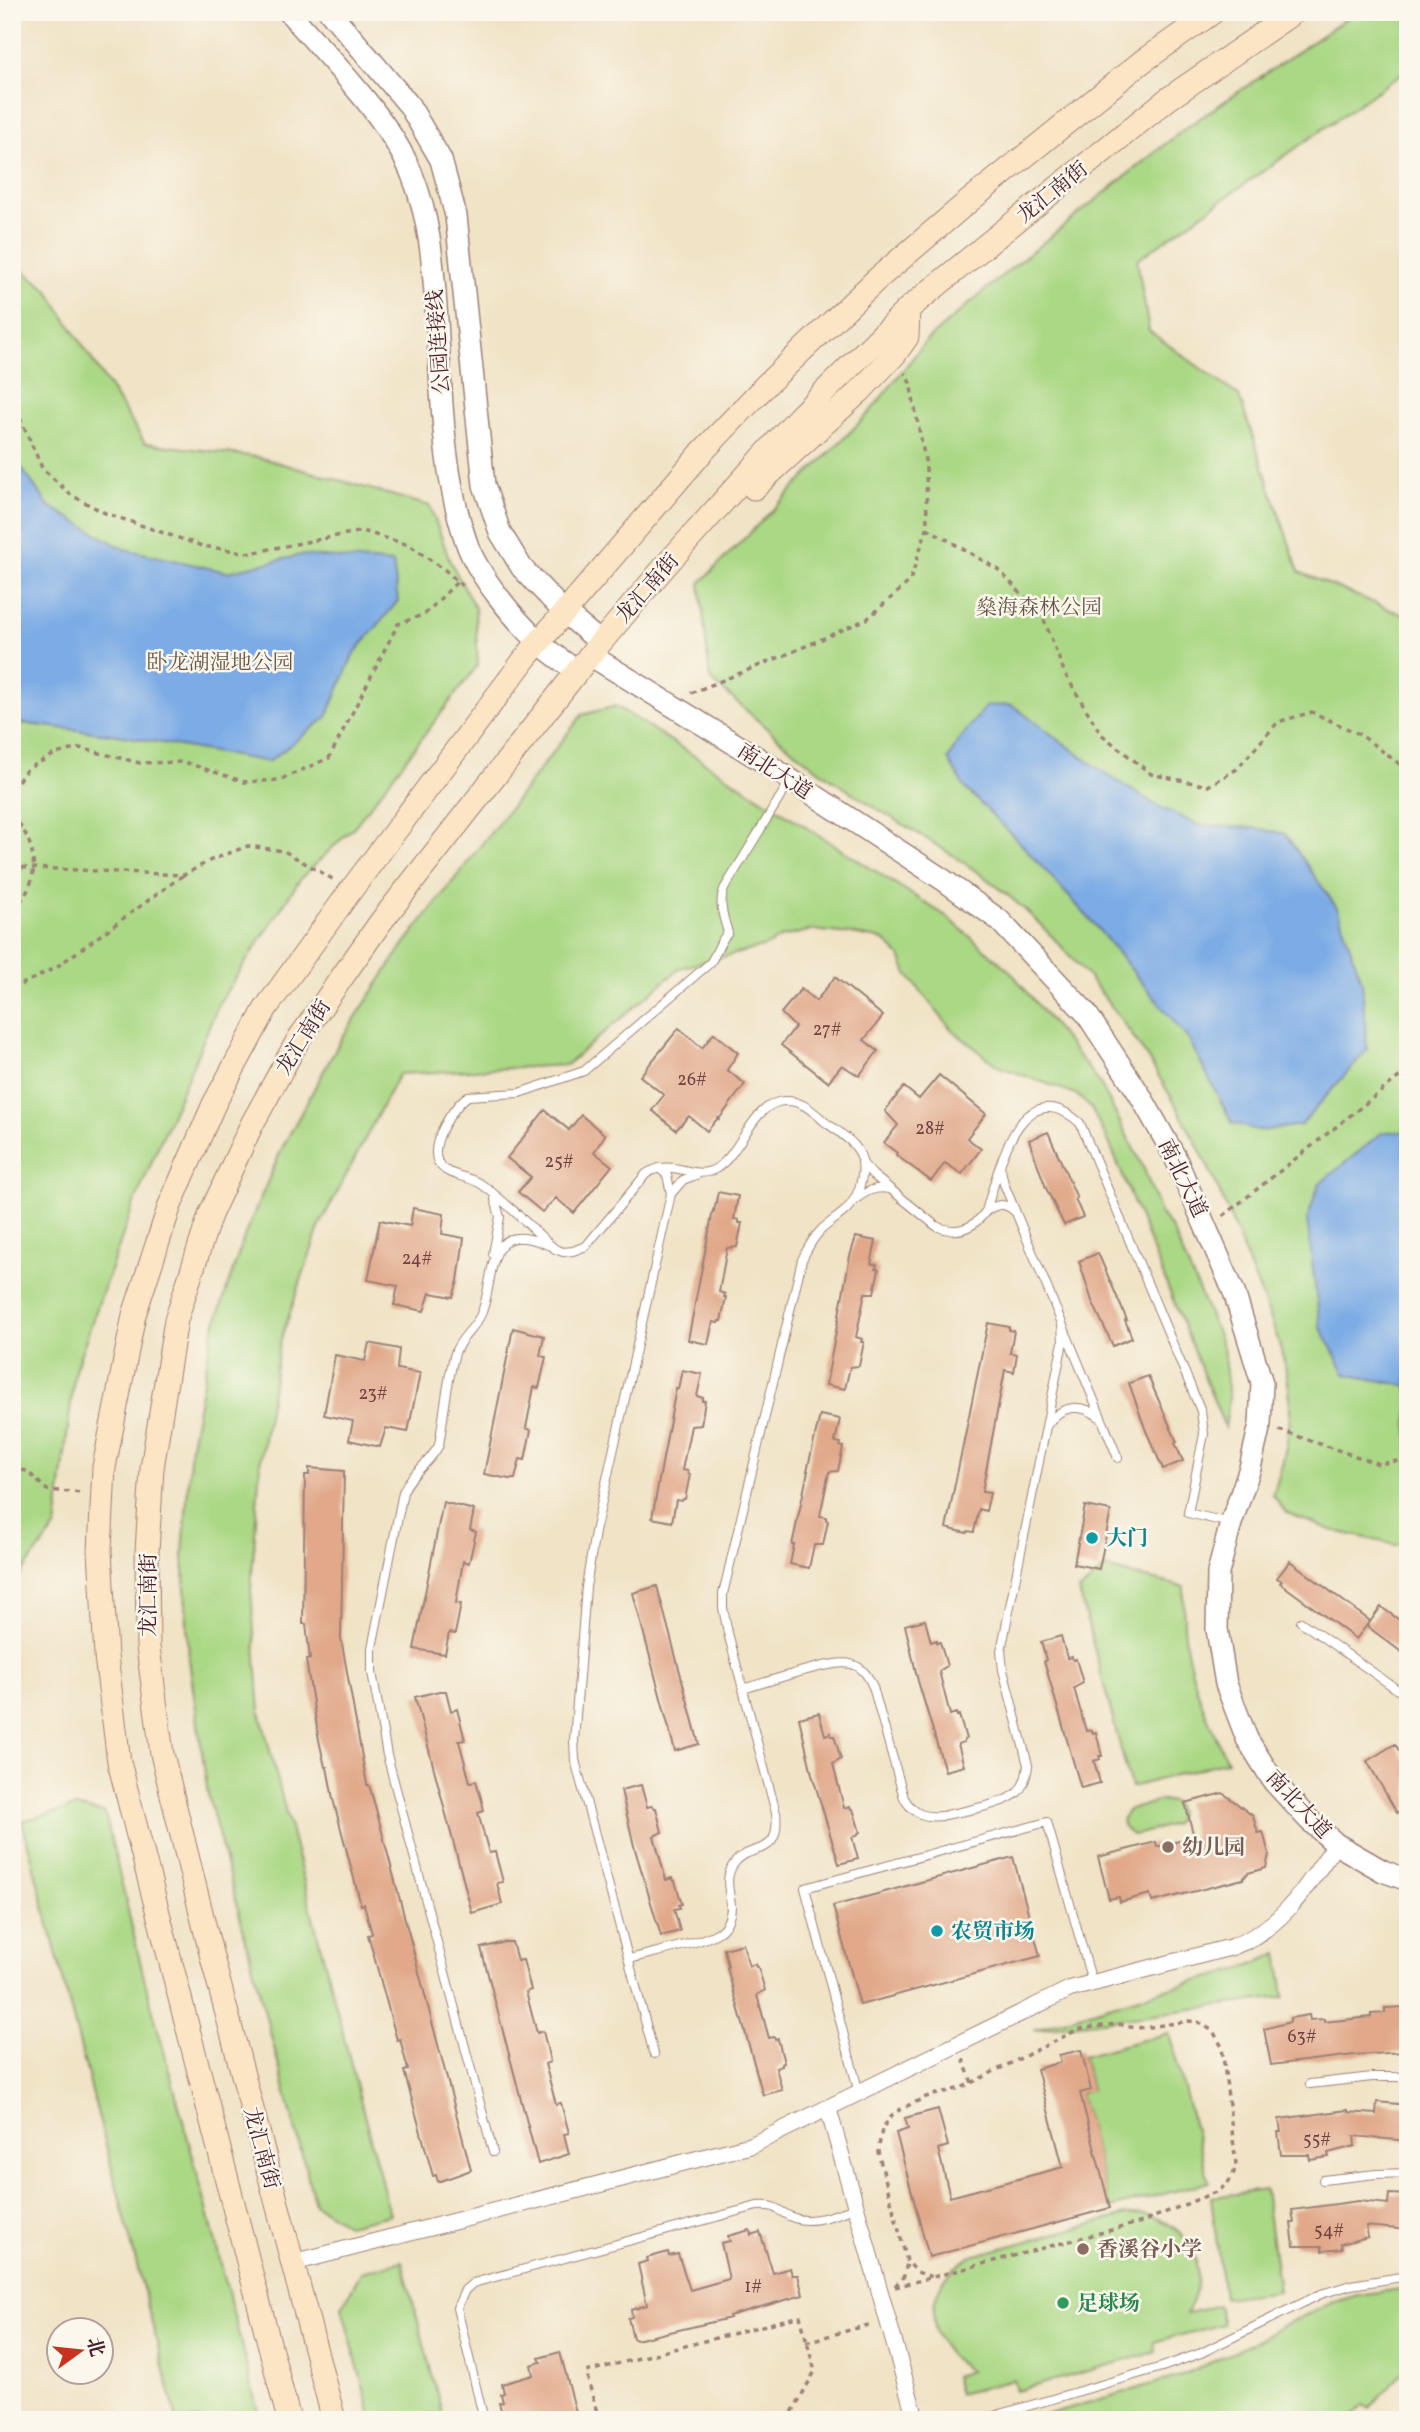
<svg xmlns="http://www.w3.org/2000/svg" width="1420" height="2432" viewBox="0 0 1420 2432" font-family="Vollkorn,'Noto Serif SC',serif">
	<rect width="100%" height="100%" fill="#fbf7ec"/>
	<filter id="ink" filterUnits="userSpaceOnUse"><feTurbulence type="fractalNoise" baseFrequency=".0143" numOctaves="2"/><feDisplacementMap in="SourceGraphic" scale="14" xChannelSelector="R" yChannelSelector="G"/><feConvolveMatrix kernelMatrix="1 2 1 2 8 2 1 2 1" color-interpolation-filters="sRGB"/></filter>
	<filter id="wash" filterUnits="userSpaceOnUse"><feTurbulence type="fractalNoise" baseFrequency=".00686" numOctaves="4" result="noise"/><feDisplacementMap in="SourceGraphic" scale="28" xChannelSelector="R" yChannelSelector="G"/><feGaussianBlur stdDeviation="1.57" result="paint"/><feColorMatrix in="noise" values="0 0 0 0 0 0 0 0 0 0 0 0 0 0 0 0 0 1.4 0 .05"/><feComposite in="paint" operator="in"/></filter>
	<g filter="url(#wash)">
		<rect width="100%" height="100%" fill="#f0e3c6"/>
		<path fill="#abd885" stroke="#7a7c58" stroke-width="2" d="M 1356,12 L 1408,12 L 1408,69 L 1137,260 L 1149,331 L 1239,396 L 1299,572 L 1408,617 L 1408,1542 L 1396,1545 L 1331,1530 L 1286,1513 L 1273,1495 C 1286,1456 1295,1415 1287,1375 C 1279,1334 1261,1294 1245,1255 C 1235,1229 1225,1203 1213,1177 C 1167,1080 1105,984 1025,910 C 969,858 896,824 833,780 C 791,752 749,712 710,679 L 700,583 L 869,413 L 927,340 L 1004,274 L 1184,129 Z
			M 12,262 L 47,289 L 145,443 L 258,457 L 430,506 L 450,561 L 475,608 L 478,665 L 354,827 L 301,878 L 219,1003 L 133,1206 L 75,1370 L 56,1527 L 12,1586 Z
			M 616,706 L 946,916 L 1011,972 L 1100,1083 L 1144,1169 L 1160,1213 L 1173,1231 L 1223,1347 L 1229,1399 L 1225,1428 L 1111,1147 L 1091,1108 L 1076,1094 L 998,1066 L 951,1029 L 907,974 L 900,956 L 884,940 L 851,934 L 812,930 L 782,937 L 766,946 L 680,968 L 566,1065 L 399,1074 L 320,1225 L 280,1342 L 260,1463 L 251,1590 L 260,1712 L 390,2215 L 347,2225 L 315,2204 L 208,1795 L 189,1659 L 183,1554 L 191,1445 L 212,1334 L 245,1234 L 282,1148 L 340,1041 L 405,943 L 582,715 Z
			M 1105,1568 L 1184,1587 C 1184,1600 1183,1613 1184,1626 C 1187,1673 1207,1719 1227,1761 L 1131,1787 L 1079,1591 Z
			M 1161,1800 L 1173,1802 C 1179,1810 1179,1816 1174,1824 L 1139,1834 L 1133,1835 C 1122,1829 1119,1821 1127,1811 Z
			M 75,1807 L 105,1813 L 144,1978 L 209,2216 L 260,2420 L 177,2420 L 22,1821 Z
			M 1278,1953 L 1284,1997 L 1033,2030 C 1077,2015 1122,2002 1166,1989 C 1206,1978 1241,1972 1278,1953 Z
			M 1169,2033 L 1209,2182 L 1110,2208 L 1080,2093 L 1091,2089 L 1083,2056 Z
			M 1265,2190 L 1279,2291 L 1224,2298 L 1211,2197 Z
			M 1142,2214 C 1192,2223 1212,2271 1186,2314 L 1218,2305 L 1223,2324 L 1154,2342 L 1156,2352 L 1016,2391 L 1013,2380 L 959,2394 L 954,2376 L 970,2371 C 920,2343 922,2282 972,2256 L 1125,2215 Z
			M 402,2261 L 444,2420 L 372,2420 L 342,2307 L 361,2272 Z
			M 1408,2288 L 1408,2367 L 1369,2409 L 1364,2405 L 1350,2420 L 1266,2420 L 1263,2417 L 1259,2420 L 1028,2420 L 1177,2377 L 1237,2351 L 1286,2324 L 1334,2302 L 1357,2295 Z"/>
		<path fill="#7babe5" stroke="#626588" stroke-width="2" d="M 12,455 L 49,506 L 124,549 L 227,572 L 301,555 L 393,563 L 398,601 L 353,655 L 327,717 L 268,762 L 118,735 L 12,722 Z
			M 1012,705 L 1103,772 L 1156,805 L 1198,825 L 1255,828 L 1285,834 L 1337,908 L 1362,982 L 1367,1050 L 1301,1125 L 1261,1131 L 1232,1123 L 1189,1040 L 1094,924 L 1022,845 L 964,787 L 948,759 L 959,740 L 986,706 Z
			M 1383,1132 L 1408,1132 L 1408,1386 L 1345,1374 L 1320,1326 L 1307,1220 L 1319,1184 Z"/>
		<g id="blocks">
			<path fill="#e1a98a" d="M 835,977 L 883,1016 L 864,1040 L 878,1051 L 859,1076 L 842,1065 L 828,1082 L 781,1045 L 795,1027 L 781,1013 L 801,989 L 816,1001 Z
				M 679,1028 L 702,1048 L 714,1033 L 738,1053 L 727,1070 L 745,1084 L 719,1119 L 718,1118 L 707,1131 L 689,1116 L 676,1130 L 652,1110 L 664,1095 L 640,1076 Z
				M 939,1075 L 986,1114 L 967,1138 L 981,1149 L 962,1174 L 945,1163 L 931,1181 L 896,1155 L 897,1153 L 884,1143 L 898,1125 L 885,1111 L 904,1087 L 919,1099 Z
				M 545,1110 L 569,1130 L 581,1115 L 605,1135 L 594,1152 L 612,1166 L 574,1213 L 556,1198 L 542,1212 L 518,1192 L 531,1177 L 507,1158 Z
				M 1048,1132 L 1077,1198 L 1075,1199 L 1083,1217 L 1064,1225 L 1046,1188 L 1029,1140 Z
				M 718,1192 L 738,1196 L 734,1219 L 739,1220 L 739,1223 L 742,1223 L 737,1247 L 727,1248 L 719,1292 L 725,1294 L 724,1297 L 726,1297 L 721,1321 L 719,1321 L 718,1323 L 713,1322 L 708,1344 L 688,1340 L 713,1210 L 714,1211 Z
				M 413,1208 L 444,1214 L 442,1234 L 464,1238 L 458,1281 L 453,1297 L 430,1293 L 424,1311 L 394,1305 L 398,1286 L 368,1280 L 380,1220 L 410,1226 Z
				M 856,1237 L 876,1241 L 871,1264 L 877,1265 L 876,1268 L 879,1269 L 874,1293 L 865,1293 L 856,1337 L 862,1339 L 861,1342 L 864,1342 L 859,1366 L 850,1367 L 845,1389 L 826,1385 L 850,1256 Z
				M 1098,1253 L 1127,1320 L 1125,1320 L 1132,1338 L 1113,1346 L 1092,1301 L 1079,1261 Z
				M 988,1323 L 1009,1327 L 1009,1330 L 1014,1331 L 1010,1353 L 1017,1354 L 1014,1372 L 1005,1370 L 982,1492 L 990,1493 L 986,1511 L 979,1509 L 974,1532 L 968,1531 L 967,1533 L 946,1528 Z
				M 513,1328 L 544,1336 L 540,1356 L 546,1357 L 539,1388 L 534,1387 L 526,1428 L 531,1430 L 525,1460 L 520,1459 L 515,1479 L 509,1479 L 484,1474 Z
				M 369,1343 L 399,1349 L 397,1369 L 420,1373 L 408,1432 L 386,1428 L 380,1447 L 349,1440 L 353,1421 L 324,1415 L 335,1355 L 365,1361 Z
				M 682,1370 L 702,1374 L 697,1396 L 703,1398 L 702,1401 L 705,1401 L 701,1425 L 691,1426 L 682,1470 L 688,1471 L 688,1474 L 690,1475 L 685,1499 L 683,1499 L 682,1501 L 676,1500 L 672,1522 L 652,1518 L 676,1388 L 678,1389 Z
				M 1148,1376 L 1177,1442 L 1175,1443 L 1183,1461 L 1163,1469 L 1146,1431 L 1129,1383 Z
				M 820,1415 L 840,1419 L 835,1442 L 841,1443 L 840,1446 L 843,1447 L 838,1471 L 829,1472 L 820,1516 L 826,1517 L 826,1520 L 828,1521 L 823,1545 L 814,1545 L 809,1568 L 790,1564 L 794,1545 L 792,1545 L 808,1471 L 807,1471 Z
				M 309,1468 L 344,1471 L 341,1638 L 367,1785 L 369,1785 L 376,1809 L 471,2170 L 438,2182 L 436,2175 L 433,2176 L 404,2071 L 408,2070 L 400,2039 L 397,2040 L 375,1960 L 368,1935 L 372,1934 L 364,1904 L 361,1905 L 333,1799 L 327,1767 L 325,1767 L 319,1740 L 306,1660 L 310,1659 L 306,1624 L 303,1624 L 305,1475 L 309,1475 Z
				M 443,1502 L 474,1510 L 470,1530 L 476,1532 L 469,1563 L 463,1561 L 456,1603 L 461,1604 L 455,1634 L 449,1633 L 445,1654 L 414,1649 Z
				M 1085,1506 L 1111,1511 L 1099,1569 L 1074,1564 Z
				M 1290,1561 L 1370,1621 L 1356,1639 L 1280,1583 L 1282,1581 L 1277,1578 Z
				M 657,1586 L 699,1744 L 675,1751 L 633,1593 Z
				M 1381,1607 L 1408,1626 L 1408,1657 L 1367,1626 Z
				M 925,1620 L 931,1642 L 937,1640 L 937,1643 L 940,1642 L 947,1666 L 939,1671 L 950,1715 L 956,1713 L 957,1716 L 959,1715 L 966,1739 L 964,1740 L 964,1742 L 958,1744 L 964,1766 L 945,1771 L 918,1681 L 905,1625 Z
				M 1061,1636 L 1067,1658 L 1072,1657 L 1073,1660 L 1076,1659 L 1083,1683 L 1074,1688 L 1086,1731 L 1092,1730 L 1093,1733 L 1096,1732 L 1102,1756 L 1099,1756 L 1100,1759 L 1094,1761 L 1100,1783 L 1081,1788 L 1044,1661 L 1046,1660 L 1041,1642 Z
				M 439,1691 L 446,1691 L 451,1711 L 457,1709 L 465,1740 L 459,1741 L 470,1782 L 476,1781 L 482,1801 L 484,1811 L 478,1813 L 489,1853 L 495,1852 L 503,1882 L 497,1883 L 502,1904 L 472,1913 L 415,1697 Z
				M 819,1713 L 825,1735 L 831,1733 L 831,1736 L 834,1736 L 841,1759 L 833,1764 L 844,1808 L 850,1806 L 851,1809 L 853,1809 L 860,1832 L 858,1833 L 858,1835 L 852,1837 L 858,1859 L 839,1864 L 812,1774 L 799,1718 Z
				M 1395,1744 L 1408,1765 L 1408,1807 L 1397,1813 L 1367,1761 Z
				M 641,1785 L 647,1807 L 652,1806 L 653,1808 L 656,1808 L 662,1832 L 654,1836 L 666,1880 L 672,1878 L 673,1881 L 675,1881 L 682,1904 L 679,1905 L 680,1908 L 674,1909 L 680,1931 L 661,1936 L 634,1846 L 621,1790 Z
				M 1223,1793 L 1253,1816 L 1258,1833 L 1263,1832 L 1269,1854 L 1266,1868 L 1248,1873 L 1243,1879 L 1152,1902 L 1150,1894 L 1120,1902 L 1119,1897 L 1109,1899 L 1098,1857 L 1156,1842 L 1157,1847 L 1194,1837 L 1185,1803 Z
				M 1013,1857 L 1040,1956 L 860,2005 L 833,1906 Z
				M 505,1942 L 512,1942 L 517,1961 L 523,1960 L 531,1990 L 526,1992 L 537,2033 L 543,2031 L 548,2052 L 550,2062 L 545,2064 L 556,2104 L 561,2103 L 569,2133 L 564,2134 L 569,2154 L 538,2164 L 481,1948 Z
				M 743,1944 L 749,1966 L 755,1964 L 756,1967 L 758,1967 L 765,1990 L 757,1995 L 769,2038 L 774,2037 L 775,2040 L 778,2039 L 784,2063 L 782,2064 L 782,2066 L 776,2068 L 782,2090 L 763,2095 L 727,1968 L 728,1967 L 724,1949 Z
				M 1405,2007 L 1405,2012 L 1408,2012 L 1408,2050 L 1405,2052 L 1354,2055 L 1271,2065 L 1264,2029 L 1290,2022 L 1290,2018 L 1309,2015 L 1310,2020 L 1324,2019 L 1324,2022 L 1371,2017 L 1371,2014 L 1385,2013 L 1385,2008 Z
				M 1081,2050 L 1091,2090 L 1080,2093 L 1110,2208 L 929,2257 L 896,2133 L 908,2129 L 905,2118 L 938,2109 L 948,2146 L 938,2149 L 950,2197 L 1063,2167 L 1037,2069 L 1061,2062 L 1059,2055 Z
				M 1377,2102 L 1408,2105 L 1408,2141 L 1354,2136 L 1355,2146 L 1328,2153 L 1329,2157 L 1310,2160 L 1309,2155 L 1281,2155 L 1278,2132 L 1281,2132 L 1279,2119 L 1348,2110 L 1348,2112 L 1376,2114 Z
				M 1389,2194 L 1408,2195 L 1408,2230 L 1366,2226 L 1368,2237 L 1341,2244 L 1342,2249 L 1322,2251 L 1322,2246 L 1294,2246 L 1291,2223 L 1294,2223 L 1292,2210 L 1358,2201 L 1388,2204 Z
				M 750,2230 L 751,2235 L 760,2232 L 773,2273 L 790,2268 L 792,2275 L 798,2275 L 803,2295 L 729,2316 L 730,2318 L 636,2340 L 633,2338 L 628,2318 L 632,2317 L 631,2310 L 647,2305 L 638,2264 L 648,2261 L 647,2258 L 668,2252 L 669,2256 L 678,2254 L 690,2290 L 729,2279 L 721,2243 L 730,2241 L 728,2236 Z
				M 560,2352 L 578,2420 L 504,2420 L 499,2403 L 503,2402 L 501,2394 L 504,2393 L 502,2384 L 533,2375 L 531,2365 L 541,2362 L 539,2358 Z"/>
		</g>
	</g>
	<g filter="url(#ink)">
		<use href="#blocks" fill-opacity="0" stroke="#9d8178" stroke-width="2"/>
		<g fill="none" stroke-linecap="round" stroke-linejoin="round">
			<g stroke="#9d8178" stroke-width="10">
				<path id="service" d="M 863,1164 L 873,1175 L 936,1226 C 957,1235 973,1229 986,1211 C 999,1170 1019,1070 1080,1123 L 1201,1411 L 1204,1434 L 1188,1513 L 1230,1523
					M 659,1168 L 667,1175 L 671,1194
					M 1001,1169 L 1004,1184 L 1118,1458
					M 856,1199 C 866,1191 876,1186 889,1189
					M 986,1211 C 996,1204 1005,1202 1014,1211
					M 493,1254 L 500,1217 L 495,1199
					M 1048,1424 C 1061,1405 1082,1403 1099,1417
					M 1301,1622 L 1408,1697
					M 743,1689 C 764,1683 832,1659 851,1664 C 863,1667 868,1676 873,1687 L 904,1798 C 913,1814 925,1818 942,1816 C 961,1811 1005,1805 1018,1792 C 1025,1784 1027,1775 1028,1765 L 1003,1670 L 1001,1651 L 1063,1342 L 1062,1324
					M 629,1959 C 650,1953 699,1944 717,1933 C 726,1928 731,1917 731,1906 C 730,1891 724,1879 733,1865 C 750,1840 781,1861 776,1813 L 728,1633 L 723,1608 L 723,1594 L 802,1260 C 807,1249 813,1238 822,1229 C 830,1222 840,1216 847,1209 C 861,1194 870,1162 854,1145 C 846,1136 835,1129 825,1122 C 812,1110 798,1097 778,1102 C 752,1109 739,1154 717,1168 C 692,1183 675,1156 646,1174 L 586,1246 L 573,1251 L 563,1252 L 555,1249 C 531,1228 507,1202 481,1184 C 468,1175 446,1177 438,1162 C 429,1144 453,1106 468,1096 L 519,1093 L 584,1071 L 710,963 C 718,952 719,941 728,933 C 724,918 718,904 724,889 L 790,781
					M 654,2054 L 575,1760 L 574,1741 L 586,1587 L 595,1532 L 671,1194 L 683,1180 L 698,1174
					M 1310,2084 L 1372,2077 L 1408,2077
					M 859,2093 L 805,1888 L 1047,1822 L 1092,1982
					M 493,2152 L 387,1755 L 372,1672 L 372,1648 L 403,1492 C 412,1471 429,1465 439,1445 C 444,1416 447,1380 455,1353 C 460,1337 476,1328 482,1312 C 496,1275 484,1217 548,1245
					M 1323,2180 L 1376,2174 L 1408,2173
					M 484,2420 L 457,2308 L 465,2290 L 473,2283 L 757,2206 C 779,2204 777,2212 794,2218 C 813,2225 838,2213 856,2208
					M 980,2420 L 1162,2367 L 1201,2353 L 1321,2294 L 1351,2285 L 1408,2276"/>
			</g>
			<g stroke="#9d8178" stroke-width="18">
				<path id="minor" d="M 828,2108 L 916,2420
					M 292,2263 L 752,2145 L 1070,1989 L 1232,1947 C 1283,1928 1306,1887 1336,1844"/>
			</g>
			<g stroke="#9d8178" stroke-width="24">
				<path id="tertiary" d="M 289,12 C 330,60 386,114 411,172 C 429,215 433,261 436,307 C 442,386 440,468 467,544 C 478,575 514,619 539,642 C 550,653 564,662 577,671
					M 330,12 L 409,105 L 441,160 L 456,216 L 484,485 L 500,532 L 522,568 L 564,612 L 600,642
					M 590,655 L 756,757 L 945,881 L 999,920 L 1086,1013 L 1140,1095 L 1175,1157 L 1234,1292 L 1262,1383 L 1260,1424 L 1250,1468 L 1231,1523 L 1218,1573 L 1217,1629 L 1226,1684 L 1247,1739 L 1274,1782 L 1308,1819 L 1336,1844 L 1383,1871 L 1408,1880"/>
			</g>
			<g stroke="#9d8178" stroke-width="25">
				<path id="secondary" d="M 754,488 L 861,390 L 895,354 L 907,337 L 908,309
					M 289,2420 L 119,1762 L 106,1656 L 100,1551 L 104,1467 L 134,1315 L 170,1205 L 214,1104 L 266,1008 L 351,890 L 527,656 L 703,451 L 767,384 L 876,280 L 963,206 L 1143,61 L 1213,12
					M 334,2420 L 212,1957 L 162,1754 L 148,1647 L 147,1552 L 152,1468 L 176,1320 L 210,1215 L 251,1126 L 298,1040 L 380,923 L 590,655 L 667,564 L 798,418 L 908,309 L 990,242 L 1168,99 L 1294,12"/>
			</g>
			<path stroke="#9d8178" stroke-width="3.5" stroke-dasharray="5 5" stroke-linecap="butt" d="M 12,399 L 42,468 L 71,495 L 105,513 L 202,546 L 250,553 L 362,531 L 409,545 L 445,570 L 466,589
				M 927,528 L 999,570 L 1043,617 L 1065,674 L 1101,734 L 1151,774 L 1208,786 L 1237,769 L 1278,722 L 1312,712 L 1361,735 L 1406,769 L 1408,773
				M 691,693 L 790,653 L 867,619 L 910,581 L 927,528 L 926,465 L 910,383 L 905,373
				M 12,789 L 27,769 L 55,754 L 80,748 L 140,763 L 184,762 L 245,782 L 279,780 L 329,758 L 398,624 L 425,614 L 459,580
				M 12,816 C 37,840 44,886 12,908
				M 12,867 L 184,875 L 211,860 L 248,846 L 284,851 L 334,880
				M 12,989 L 55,968 L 182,876
				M 1223,1216 L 1408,1070
				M 1279,1430 L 1379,1464 L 1408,1459
				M 12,1468 L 27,1471 L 47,1490 L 83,1493
				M 963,2059 L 972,2083
				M 895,2286 L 904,2276 L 907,2263
				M 895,2287 L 1142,2222 L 1218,2191 C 1228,2184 1234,2177 1236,2164 L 1222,2047 L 1213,2031 L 1198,2022 L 1189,2021 L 1144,2028 L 1117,2024 L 1079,2029 L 961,2088 L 926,2097 L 901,2109 L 892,2115 L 882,2129 L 878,2152 L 907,2261 L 917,2272 L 933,2277
				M 806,2342 L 872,2324
				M 599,2420 L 586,2372 L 800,2316 L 815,2371 L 788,2420"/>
			<use href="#service" stroke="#fff" stroke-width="8"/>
			<use href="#minor" stroke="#fff" stroke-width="16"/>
			<use href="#tertiary" stroke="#fff" stroke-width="21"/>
			<use href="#secondary" stroke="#fce5c4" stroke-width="23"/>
		</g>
	</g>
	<g fill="#0f9aa8" stroke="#fbf7ec" stroke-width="2.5">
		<circle cx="1092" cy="1538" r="7"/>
		<circle cx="937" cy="1931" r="7"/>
	</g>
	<g fill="#8d6e63" stroke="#fbf7ec" stroke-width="2.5">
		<circle cx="1168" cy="1847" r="7"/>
		<circle cx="1083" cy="2249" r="7"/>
	</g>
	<circle fill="#2e9e5b" stroke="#fbf7ec" stroke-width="2.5" cx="1063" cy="2303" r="7"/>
	<g text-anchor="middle" stroke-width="5" stroke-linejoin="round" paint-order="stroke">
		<g font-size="18" fill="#704243">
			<text x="827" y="1035">27#</text>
			<text x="692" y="1085">26#</text>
			<text x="930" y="1134">28#</text>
			<text x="559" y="1167">25#</text>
			<text x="417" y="1264">24#</text>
			<text x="373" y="1399">23#</text>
			<text x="1302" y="2042">63#</text>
			<text x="1317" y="2145">55#</text>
			<text x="1329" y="2236">54#</text>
			<text x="753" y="2292">1#</text>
		</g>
		<g font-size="21" fill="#4a1f2b" stroke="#fbf7ec">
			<text transform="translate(1052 192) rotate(-39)" y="7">龙汇南街</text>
			<text transform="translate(438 342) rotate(-94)" y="7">公园连接线</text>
			<text transform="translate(647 588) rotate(-49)" y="7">龙汇南街</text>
			<text transform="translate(775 771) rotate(33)" y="7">南北大道</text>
			<text transform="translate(303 1037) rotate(-58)" y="7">龙汇南街</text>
			<text transform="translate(1183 1178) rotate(64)" y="7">南北大道</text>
			<text transform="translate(148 1595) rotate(-90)" y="7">龙汇南街</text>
			<text transform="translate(1299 1804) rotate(47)" y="7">南北大道</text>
			<text transform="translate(262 2148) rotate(75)" y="7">龙汇南街</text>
		</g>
		<g font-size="21" fill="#675646" stroke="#fbf7ec">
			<text x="1039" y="614">燊海森林公园</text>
			<text x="220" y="669">卧龙湖湿地公园</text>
		</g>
		<g font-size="21" font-weight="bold" fill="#0d838f" stroke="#fbf7ec" text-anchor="start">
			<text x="1106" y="1545">大门</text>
			<text x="951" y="1938">农贸市场</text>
		</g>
		<g font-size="21" font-weight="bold" fill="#785e54" stroke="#fbf7ec" text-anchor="start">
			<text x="1182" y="1854">幼儿园</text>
			<text x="1097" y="2256">香溪谷小学</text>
		</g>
		<g font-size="21" font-weight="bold" fill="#27864d" stroke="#fbf7ec" text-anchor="start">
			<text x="1077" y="2310">足球场</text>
		</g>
	</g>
	<rect width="1420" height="2432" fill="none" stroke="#fbf7ec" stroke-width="42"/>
	<g transform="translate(80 2351) rotate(75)"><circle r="33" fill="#fbf7ec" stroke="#b4a19f" stroke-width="2"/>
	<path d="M0-5L12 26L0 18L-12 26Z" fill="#c8321e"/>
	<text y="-10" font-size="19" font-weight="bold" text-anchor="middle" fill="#4a1f2b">北</text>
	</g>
</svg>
